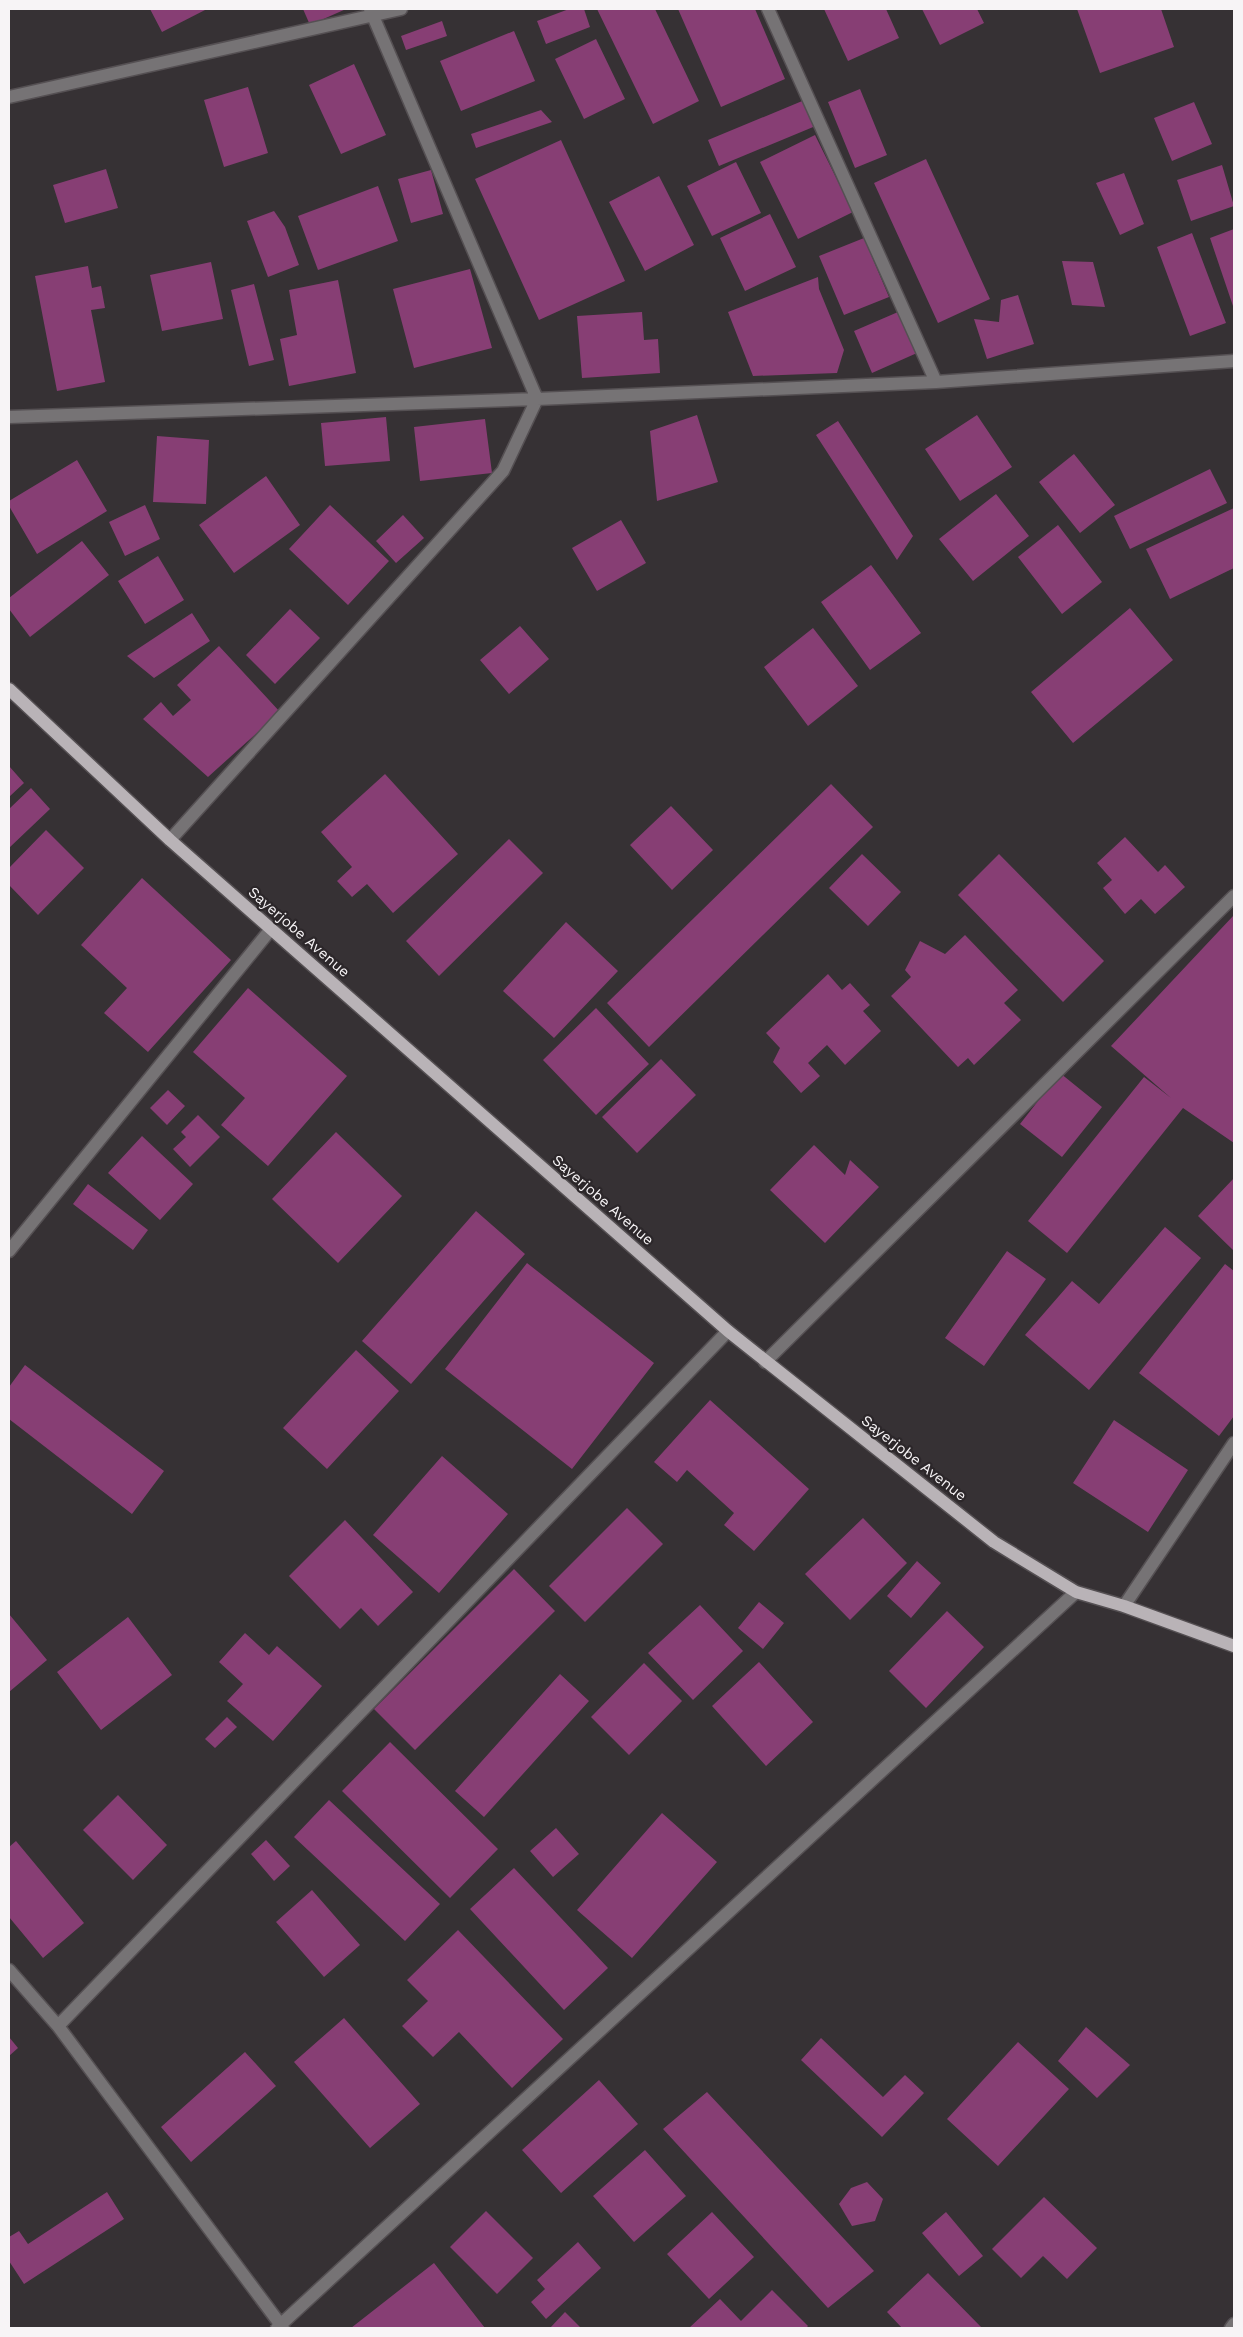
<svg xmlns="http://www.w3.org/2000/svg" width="1243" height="2337" viewBox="0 0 1243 2337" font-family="'Work Sans',sans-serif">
	<rect width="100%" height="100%" fill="#363134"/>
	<path fill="#873e74" d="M 150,9 L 207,9 L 162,32 Z
		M 303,9 L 346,9 L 310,25 Z
		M 569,9 L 584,9 L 590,27 L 546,44 L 537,21 Z
		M 597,9 L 655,9 L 699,101 L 653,124 Z
		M 678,9 L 755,9 L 785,79 L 721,107 Z
		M 824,9 L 886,9 L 899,38 L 848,61 Z
		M 922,9 L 977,9 L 984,23 L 940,45 Z
		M 1077,9 L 1161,9 L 1174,47 L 1100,73 Z
		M 442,21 L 447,36 L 406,50 L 401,36 Z
		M 514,31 L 535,81 L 461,111 L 440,61 Z
		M 596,39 L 625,99 L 584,119 L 555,59 Z
		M 354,64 L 386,135 L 341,154 L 309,85 Z
		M 248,87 L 268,153 L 224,167 L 204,100 Z
		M 860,89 L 887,155 L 855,168 L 828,102 Z
		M 807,99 L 818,125 L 719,166 L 708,140 Z
		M 1194,102 L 1212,144 L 1172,161 L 1154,118 Z
		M 541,110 L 552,122 L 476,148 L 471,134 Z
		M 815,135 L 853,212 L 798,239 L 760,162 Z
		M 561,140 L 625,281 L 539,320 L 475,179 Z
		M 926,159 L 990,299 L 938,323 L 874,183 Z
		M 736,162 L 761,213 L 712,236 L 687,186 Z
		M 1222,165 L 1234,206 L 1191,221 L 1177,180 Z
		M 106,169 L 118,208 L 65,223 L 53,185 Z
		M 431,170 L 443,214 L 411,223 L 398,179 Z
		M 1124,173 L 1144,224 L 1120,235 L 1096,183 Z
		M 659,176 L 694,245 L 645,271 L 609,202 Z
		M 378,186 L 398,241 L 318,270 L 298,216 Z
		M 274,211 L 285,227 L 299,265 L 268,277 L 247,221 Z
		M 770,214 L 796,267 L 745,291 L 720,238 Z
		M 1234,229 L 1234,309 L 1210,238 Z
		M 1192,233 L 1226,323 L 1190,336 L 1157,247 Z
		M 864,238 L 889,297 L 844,315 L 819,256 Z
		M 1062,261 L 1093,262 L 1105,307 L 1072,305 Z
		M 211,262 L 223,319 L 162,331 L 150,275 Z
		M 88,266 L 92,288 L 101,286 L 105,308 L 91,310 L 105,382 L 57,391 L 35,276 Z
		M 470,269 L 492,348 L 414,368 L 393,289 Z
		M 818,277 L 819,289 L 844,350 L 837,373 L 753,376 L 728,312 Z
		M 338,280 L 356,373 L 289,386 L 280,339 L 297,335 L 289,290 Z
		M 254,284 L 274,360 L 249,366 L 231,290 Z
		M 1018,295 L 1034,344 L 987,359 L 974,319 L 999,322 L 1001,300 Z
		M 642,312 L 644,340 L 658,339 L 660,373 L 582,378 L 577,316 Z
		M 898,312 L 917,353 L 872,373 L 854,331 Z
		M 697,415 L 718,482 L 657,501 L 650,431 Z
		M 977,415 L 1012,467 L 960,501 L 925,449 Z
		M 386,417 L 390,461 L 325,466 L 321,423 Z
		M 485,419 L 492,473 L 420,481 L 414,427 Z
		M 838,421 L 913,536 L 897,560 L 816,435 Z
		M 157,436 L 209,440 L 206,504 L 153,502 Z
		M 1074,454 L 1115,505 L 1080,533 L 1039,482 Z
		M 77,460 L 107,511 L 37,554 L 9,506 L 9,501 Z
		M 1210,469 L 1227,503 L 1130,549 L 1114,516 Z
		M 266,476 L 300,525 L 234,573 L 199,525 Z
		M 996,494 L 1029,536 L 973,581 L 939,539 Z
		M 145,505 L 160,539 L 125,556 L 109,522 Z
		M 330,505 L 389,561 L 348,605 L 289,549 Z
		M 1234,508 L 1234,568 L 1170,599 L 1146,549 Z
		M 403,515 L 424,538 L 396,563 L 376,541 Z
		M 621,520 L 646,563 L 597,591 L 572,548 Z
		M 1058,525 L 1102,582 L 1062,614 L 1018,557 Z
		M 82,541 L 109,575 L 30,637 L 9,609 L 9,598 Z
		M 158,556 L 184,600 L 145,624 L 118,581 Z
		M 871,565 L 921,633 L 870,670 L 821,602 Z
		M 1130,608 L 1173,660 L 1073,743 L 1031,692 Z
		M 290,609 L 320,638 L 275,684 L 246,655 Z
		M 192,613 L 210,641 L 154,678 L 127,656 Z
		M 520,626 L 549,659 L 509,694 L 480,660 Z
		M 813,628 L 858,686 L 808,726 L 764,667 Z
		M 219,646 L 280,712 L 208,777 L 143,719 L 161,702 L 173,716 L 191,700 L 177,685 Z
		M 9,766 L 24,783 L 9,797 Z
		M 385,774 L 458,854 L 393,913 L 367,884 L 352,897 L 337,881 L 352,867 L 321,832 Z
		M 831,784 L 873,827 L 649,1047 L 607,1003 Z
		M 31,788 L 50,809 L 9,848 L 9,809 Z
		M 671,806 L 713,850 L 672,890 L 630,845 Z
		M 46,830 L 84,868 L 38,915 L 9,885 L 9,868 Z
		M 1125,837 L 1158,872 L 1165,865 L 1185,887 L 1155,914 L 1141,899 L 1125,914 L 1103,888 L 1112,880 L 1097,863 Z
		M 509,839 L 543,873 L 439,976 L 406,941 Z
		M 862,854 L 901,892 L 868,926 L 829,888 Z
		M 999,854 L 1104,961 L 1063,1002 L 958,895 Z
		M 142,878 L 231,960 L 148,1052 L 104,1013 L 127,988 L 81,945 Z
		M 1234,915 L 1234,1143 L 1183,1108 L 1067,1253 L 1028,1221 L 1144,1077 L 1171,1098 L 1111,1046 Z
		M 566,922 L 618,971 L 554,1038 L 503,991 Z
		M 965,935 L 1018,990 L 1004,1003 L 1021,1020 L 974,1065 L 968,1058 L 958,1067 L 891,996 L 911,977 L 905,970 L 920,941 L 945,954 Z
		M 828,974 L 842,990 L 850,983 L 870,1005 L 863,1011 L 881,1031 L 845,1065 L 827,1045 L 808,1063 L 820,1076 L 801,1093 L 773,1062 L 780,1048 L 766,1033 Z
		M 248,988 L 347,1076 L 268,1166 L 221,1125 L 245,1098 L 193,1052 Z
		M 596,1008 L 649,1064 L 596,1115 L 543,1060 Z
		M 661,1059 L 696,1095 L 637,1153 L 602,1117 Z
		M 1060,1073 L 1102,1107 L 1062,1157 L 1020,1124 Z
		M 168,1090 L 185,1106 L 167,1125 L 150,1108 Z
		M 198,1115 L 220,1137 L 190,1167 L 173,1149 L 186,1137 L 181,1132 Z
		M 336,1132 L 402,1196 L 338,1263 L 272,1199 Z
		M 142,1136 L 193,1184 L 160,1220 L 108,1173 Z
		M 814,1145 L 845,1175 L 850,1160 L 879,1187 L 825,1243 L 770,1190 Z
		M 1234,1178 L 1234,1251 L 1198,1216 Z
		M 88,1184 L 148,1230 L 133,1250 L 73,1204 Z
		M 476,1211 L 525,1254 L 411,1384 L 362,1341 Z
		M 1165,1227 L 1201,1258 L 1089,1390 L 1025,1335 L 1072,1281 L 1099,1304 Z
		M 1007,1251 L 1046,1279 L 984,1366 L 945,1338 Z
		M 527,1263 L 654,1363 L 572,1469 L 445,1369 Z
		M 1225,1264 L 1234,1271 L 1234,1416 L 1219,1436 L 1139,1373 Z
		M 356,1350 L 399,1391 L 327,1469 L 283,1428 Z
		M 25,1365 L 164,1471 L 132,1514 L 9,1419 L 9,1387 Z
		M 710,1400 L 809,1489 L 754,1551 L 724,1525 L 734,1513 L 687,1470 L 677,1482 L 654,1462 Z
		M 1114,1420 L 1188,1470 L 1148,1532 L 1073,1483 Z
		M 442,1456 L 508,1514 L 439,1593 L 373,1535 Z
		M 627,1508 L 663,1544 L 585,1622 L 549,1586 Z
		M 863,1518 L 907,1563 L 850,1620 L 805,1574 Z
		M 345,1520 L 413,1592 L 378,1626 L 361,1608 L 340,1629 L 289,1576 Z
		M 917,1561 L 941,1583 L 911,1618 L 887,1596 Z
		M 514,1569 L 555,1611 L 415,1750 L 374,1709 Z
		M 759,1602 L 784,1623 L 763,1649 L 738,1628 Z
		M 700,1605 L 743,1651 L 693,1700 L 648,1653 Z
		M 947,1611 L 984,1647 L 926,1708 L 889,1671 Z
		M 9,1614 L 47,1660 L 9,1692 Z
		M 128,1617 L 172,1675 L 101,1730 L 57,1672 Z
		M 245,1633 L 269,1655 L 277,1646 L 322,1686 L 273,1741 L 227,1701 L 243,1684 L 219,1662 Z
		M 759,1662 L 813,1722 L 766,1766 L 712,1706 Z
		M 644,1663 L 682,1701 L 629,1755 L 591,1717 Z
		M 560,1674 L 589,1701 L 484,1817 L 455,1791 Z
		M 227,1717 L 237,1727 L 215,1748 L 205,1739 Z
		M 390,1742 L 498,1849 L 450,1898 L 342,1791 Z
		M 118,1795 L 167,1845 L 133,1880 L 83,1830 Z
		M 329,1800 L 440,1904 L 405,1941 L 294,1837 Z
		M 662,1813 L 717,1862 L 632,1958 L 577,1910 Z
		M 556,1828 L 579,1854 L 553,1877 L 530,1851 Z
		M 266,1840 L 290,1866 L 274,1881 L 251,1854 Z
		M 16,1841 L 84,1923 L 43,1958 L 9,1917 L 9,1847 Z
		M 514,1868 L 608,1968 L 564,2010 L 470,1909 Z
		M 312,1890 L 360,1945 L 324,1977 L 276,1922 Z
		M 458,1930 L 563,2039 L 512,2088 L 459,2032 L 433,2057 L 402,2026 L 428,2001 L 407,1980 Z
		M 344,2018 L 420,2104 L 370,2148 L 294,2062 Z
		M 1086,2027 L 1130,2065 L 1097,2098 L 1058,2061 Z
		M 9,2037 L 18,2048 L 9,2056 Z
		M 821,2038 L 883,2097 L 905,2075 L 924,2093 L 882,2137 L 801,2060 Z
		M 1018,2042 L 1069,2089 L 998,2166 L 947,2119 Z
		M 245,2052 L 276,2086 L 191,2162 L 161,2127 Z
		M 599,2080 L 638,2124 L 561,2193 L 522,2150 Z
		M 707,2092 L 874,2271 L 828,2308 L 663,2129 Z
		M 645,2150 L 686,2196 L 634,2242 L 593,2196 Z
		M 867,2182 L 883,2199 L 875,2221 L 852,2226 L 839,2204 L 851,2188 Z
		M 107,2192 L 124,2219 L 24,2284 L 9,2261 L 9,2237 L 19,2231 L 28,2244 Z
		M 1044,2197 L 1097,2248 L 1067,2279 L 1043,2256 L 1021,2278 L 992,2249 Z
		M 486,2211 L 533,2258 L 497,2294 L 450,2247 Z
		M 712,2212 L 754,2257 L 709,2299 L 667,2254 Z
		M 946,2212 L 983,2256 L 959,2276 L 922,2233 Z
		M 578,2242 L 601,2268 L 546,2319 L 531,2302 L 545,2289 L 537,2280 Z
		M 434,2263 L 485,2328 L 351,2328 Z
		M 928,2273 L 982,2328 L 902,2328 L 887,2312 Z
		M 772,2290 L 808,2326 L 806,2328 L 689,2328 L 720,2299 L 741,2321 Z
		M 565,2312 L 581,2328 L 550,2328 Z"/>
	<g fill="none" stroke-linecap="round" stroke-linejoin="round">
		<g stroke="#555053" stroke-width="15">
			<path id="minor" d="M 768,9 L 936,382
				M 9,97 L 401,9
				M 9,417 L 537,399 L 936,382 L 1234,361
				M 170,840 L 503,471 L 537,399 L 370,9
				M 9,1251 L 271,929
				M 765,1362 L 1234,896
				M 1124,1606 L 1234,1443
				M 9,1970 L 58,2026 L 283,2328
				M 58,2026 L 728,1331
				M 277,2328 L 1076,1592
				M 1231,2328 L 1234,2324"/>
		</g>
		<g stroke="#555053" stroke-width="15">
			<path id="major" d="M 9,689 L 170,840 L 728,1331 L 994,1542 L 1076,1592 L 1124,1606 L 1234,1646"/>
		</g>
		<use href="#minor" stroke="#767375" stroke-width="12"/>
		<use href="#major" stroke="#b9b3b7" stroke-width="12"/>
	</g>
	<g text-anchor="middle" stroke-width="4.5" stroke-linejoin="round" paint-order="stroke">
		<g font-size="15" fill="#f7f4f6" stroke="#2c272a">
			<text transform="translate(299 932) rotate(41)" y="5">Sayerjobe Avenue</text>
			<text transform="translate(603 1200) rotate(41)" y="5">Sayerjobe Avenue</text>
			<text transform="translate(914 1458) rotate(38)" y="5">Sayerjobe Avenue</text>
		</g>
	</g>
	<rect width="1243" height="2337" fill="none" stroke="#f7f4f6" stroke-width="20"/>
</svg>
